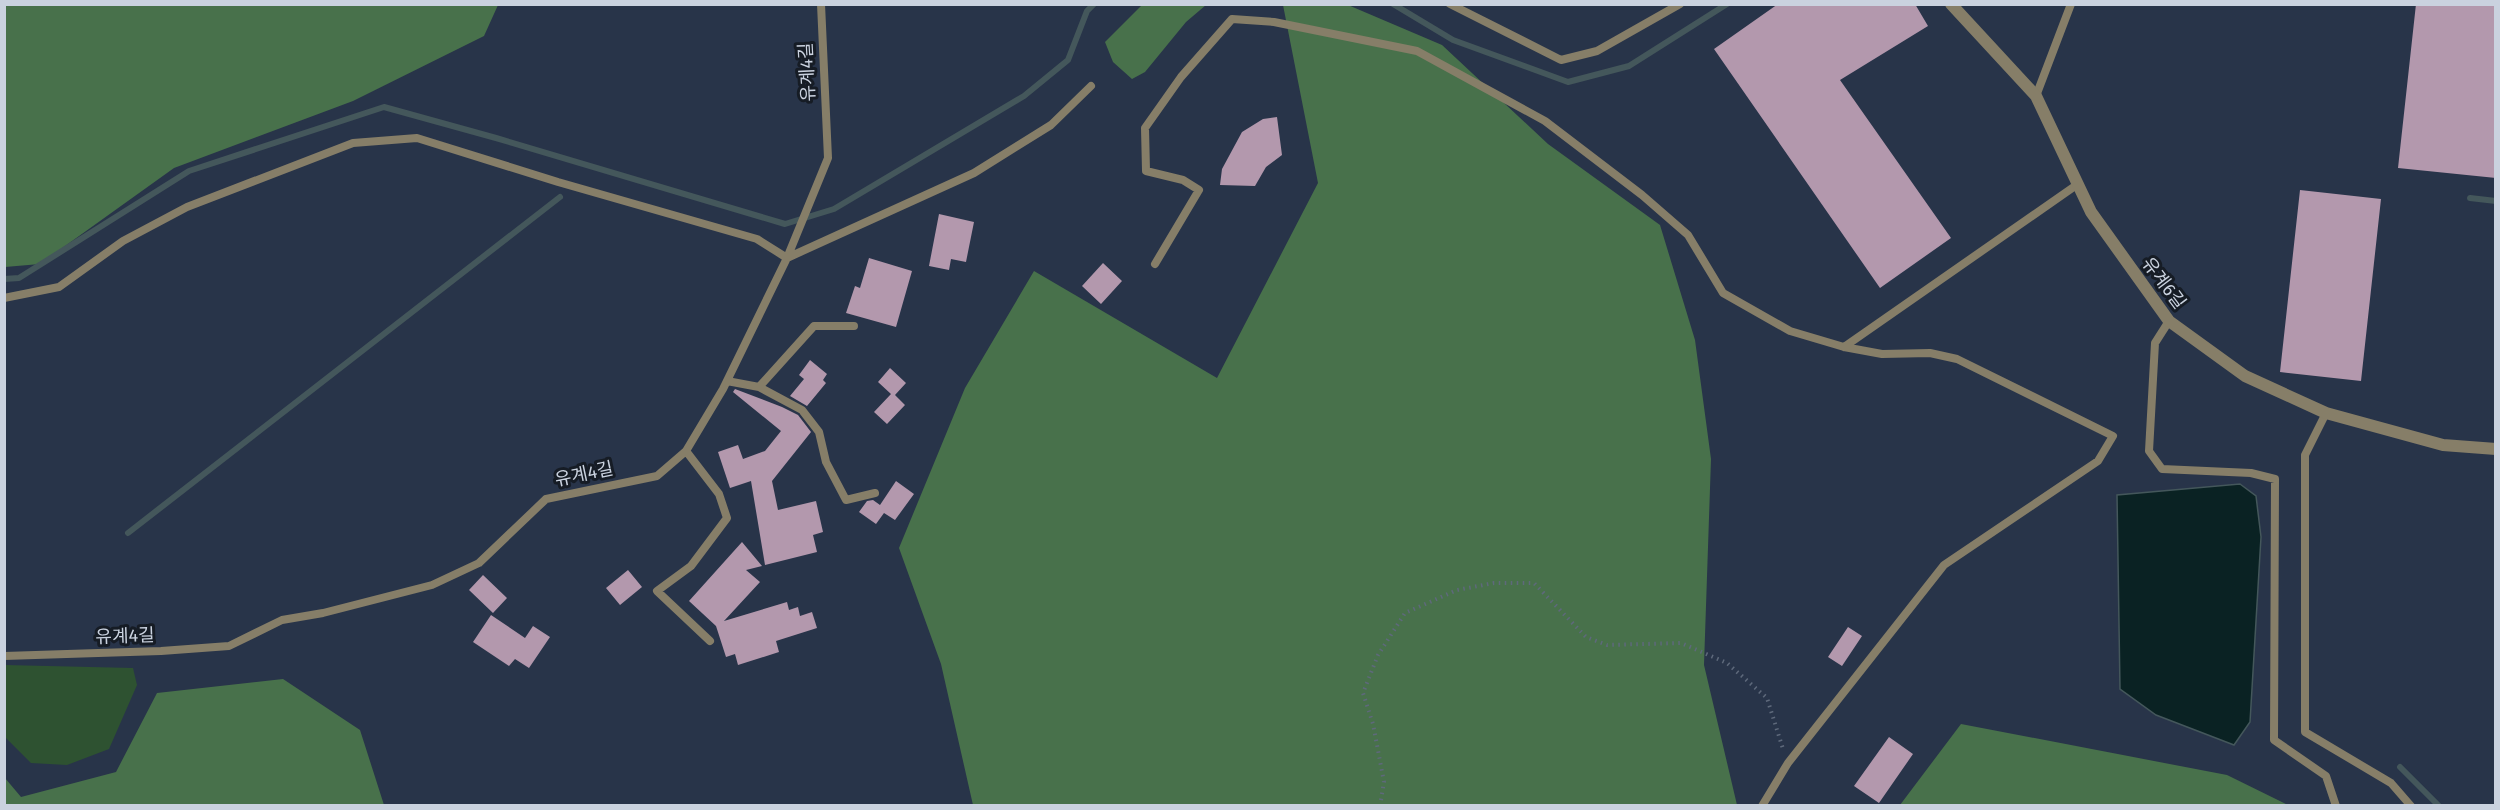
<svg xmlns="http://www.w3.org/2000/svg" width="2500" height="810" viewBox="0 0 2500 810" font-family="'Fira Sans','Noto Sans KR',sans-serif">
	<rect width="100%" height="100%" fill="#283449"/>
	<path fill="#2e5231" d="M 5,665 L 133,668 L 137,685 L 109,749 L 67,765 L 31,763 L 5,737 Z"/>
	<path fill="#48714b" d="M 5,4 L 498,4 L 498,5 L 484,36 L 353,101 L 174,168 L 40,264 L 5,267 Z
		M 1143,4 L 1206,5 L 1186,22 L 1145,72 L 1132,79 L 1113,62 L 1105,42 Z
		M 1283,5 L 1348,5 L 1442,45 L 1548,144 L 1660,225 L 1695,340 L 1711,459 L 1704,665 L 1737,805 L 973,805 L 941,664 L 899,548 L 965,388 L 1034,271 L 1217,378 L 1318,183 Z
		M 283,679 L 360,730 L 384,805 L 5,805 L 5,778 L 21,797 L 116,772 L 157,693 Z
		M 1961,724 L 2227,775 L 2288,805 L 1900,805 Z"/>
	<path fill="#0a2223" stroke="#44575b" stroke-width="1.5" d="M 2240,484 L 2256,496 L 2261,537 L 2250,722 L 2234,745 L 2156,715 L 2120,689 L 2117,495 Z"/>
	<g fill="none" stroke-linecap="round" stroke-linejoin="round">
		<path stroke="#44575b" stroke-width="6" d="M 1393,4 L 1453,40 L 1568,82 L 1629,66 L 1727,4
			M 2470,198 L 2496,201
			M 4,279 L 19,278 L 189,171 L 384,107 L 496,138 L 785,224 L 834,209 L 1024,96 L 1068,60 L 1087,11 L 1094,4
			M 128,533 L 560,197
			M 2400,767 L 2439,806"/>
	</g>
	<path fill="#b398ad" d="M 1778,4 L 1915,4 L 1928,26 L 1840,80 L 1951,238 L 1880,288 L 1714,49 Z
		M 2416,4 L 2496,4 L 2496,178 L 2398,168 Z
		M 1277,117 L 1282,155 L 1266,167 L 1255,186 L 1220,185 L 1222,169 L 1242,132 L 1263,119 Z
		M 2300,190 L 2381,199 L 2361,381 L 2280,372 Z
		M 939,214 L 974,222 L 966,262 L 951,259 L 949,270 L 929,266 Z
		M 869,258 L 912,271 L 896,327 L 846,313 L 855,286 L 860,288 Z
		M 1103,263 L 1122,281 L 1101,304 L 1082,286 Z
		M 810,360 L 827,374 L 823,380 L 826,383 L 807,406 L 790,396 L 804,379 L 799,375 Z
		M 890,368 L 906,383 L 895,395 L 905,405 L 887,424 L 874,412 L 891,394 L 878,382 Z
		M 735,389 L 782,407 L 798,415 L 811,432 L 772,481 L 778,510 L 816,501 L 823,532 L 813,535 L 817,552 L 765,565 L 751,481 L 730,488 L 718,452 L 738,445 L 743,459 L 765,451 L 781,431 L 733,392 Z
		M 896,481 L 914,494 L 895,520 L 884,513 L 876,524 L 859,512 L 867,501 L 873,500 L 880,505 Z
		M 742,542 L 762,566 L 746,570 L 760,582 L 724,621 L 787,602 L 789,610 L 798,607 L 800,616 L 812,612 L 817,628 L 776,641 L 779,652 L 738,665 L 735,654 L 726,657 L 716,626 L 689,601 Z
		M 628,570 L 642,587 L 620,605 L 606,588 Z
		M 483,575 L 507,598 L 493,613 L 469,590 Z
		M 491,615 L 525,638 L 533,626 L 550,637 L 529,668 L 515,659 L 509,666 L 473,642 Z
		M 1848,627 L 1862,636 L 1842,666 L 1828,657 Z
		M 1889,737 L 1913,754 L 1879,803 L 1854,786 Z"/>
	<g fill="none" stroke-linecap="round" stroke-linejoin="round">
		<path stroke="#5e697b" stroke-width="4" stroke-dasharray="1.5 4.5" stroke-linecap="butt" d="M 1380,806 L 1384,782 L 1373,724 L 1363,693 L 1378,655 L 1405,613 L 1457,590 L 1494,583 L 1534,583 L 1586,637 L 1607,645 L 1681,643 L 1727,663 L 1767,698 L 1783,749"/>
		<path stroke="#867e68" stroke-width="8" d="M 1450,4 L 1561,60 L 1597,51 L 1680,4
			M 2036,96 L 2071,4
			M 787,258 L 974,173 L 1051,125 L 1091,86
			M 1155,264 L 1199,190 L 1183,180 L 1146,171 L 1145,128 L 1181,77 L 1232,19 L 1274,22 L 1417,51 L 1545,121 L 1642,195 L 1688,235 L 1723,293 L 1790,331 L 1844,347 L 1882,354 L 1930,353 L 1957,359 L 2113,436 L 2098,461 L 1944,565 L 1788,763 L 1762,806
			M 4,298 L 59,287 L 123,241 L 187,207 L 353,143 L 417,138 L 558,182 L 757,239 L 787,258
			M 2169,321 L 2155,343 L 2149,451 L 2162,469 L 2251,473 L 2275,479 L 2274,740 L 2326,776 L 2336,806
			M 1844,347 L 2078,184
			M 727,381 L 759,387 L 802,410 L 819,432 L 826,462 L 846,500 L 875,493
			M 759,387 L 814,326 L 854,326
			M 2326,413 L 2305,455 L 2305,732 L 2391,783 L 2411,806
			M 686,451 L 719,494 L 727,518 L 691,566 L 657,591 L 710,641
			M 4,656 L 161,651 L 229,646 L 282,620 L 323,613 L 432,585 L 479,563 L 546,499 L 657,476 L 686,451 L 723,389 L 787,258 L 828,158 L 821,4"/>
		<path stroke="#867e68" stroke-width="12" d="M 1951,4 L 2036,96 L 2091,212 L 2169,321 L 2245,376 L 2326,413 L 2443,445 L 2496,449"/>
	</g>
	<g text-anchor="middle" stroke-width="6" stroke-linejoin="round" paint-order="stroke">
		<g font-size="18" fill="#cad2df" stroke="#161c25">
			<text transform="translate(807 72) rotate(-93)" y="6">유계4길</text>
			<text transform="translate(2164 283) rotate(53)" y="6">유계6길</text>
			<text transform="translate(584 474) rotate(-12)" y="6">유계4길</text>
			<text transform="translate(125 636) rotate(-2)" y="6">유계4길</text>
		</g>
	</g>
	<rect width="2500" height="810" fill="none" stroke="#cad2df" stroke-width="12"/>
</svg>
